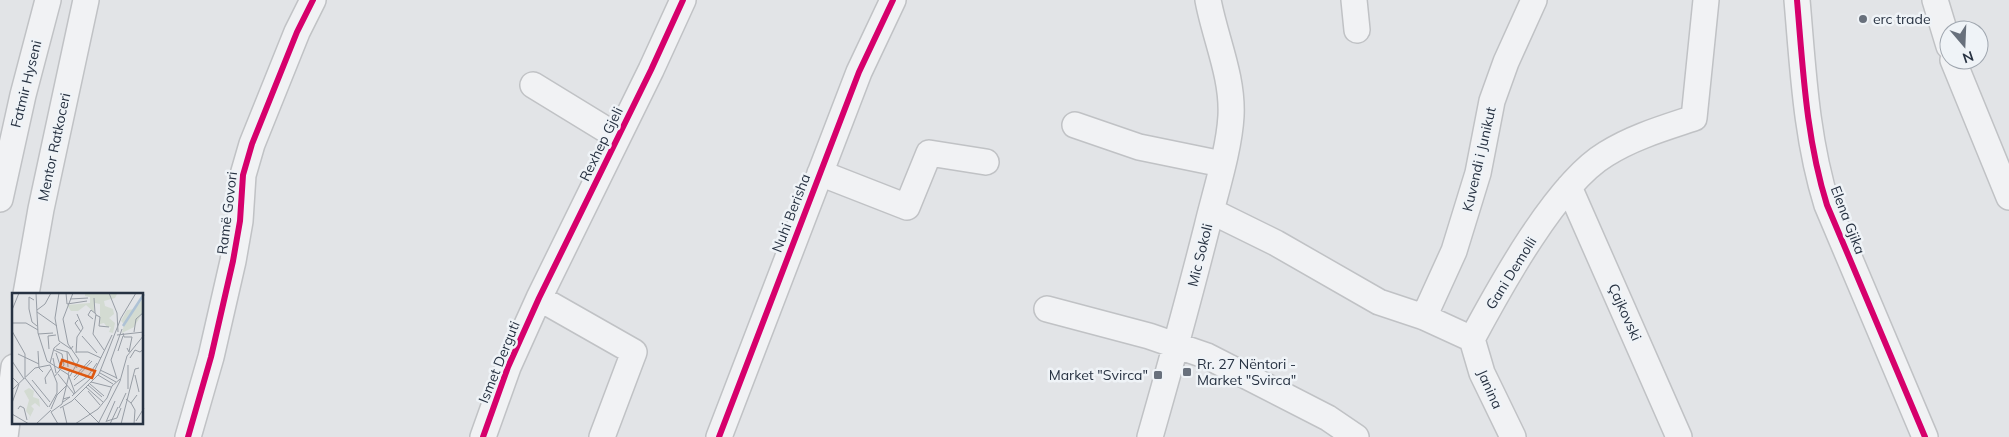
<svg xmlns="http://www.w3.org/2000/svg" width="2009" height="437" viewBox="0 0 2009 437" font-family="Mulish,sans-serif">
	<rect width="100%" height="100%" fill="#e2e4e7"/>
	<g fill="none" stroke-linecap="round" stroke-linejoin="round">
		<g stroke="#c0c2c5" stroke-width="28">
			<path id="minor" d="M 1354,0 L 1357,30
				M 1797,0 C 1803,69 1806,138 1827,205 L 1925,437
				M 1935,0 L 1949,46
				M 1953,60 L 2009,197
				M 533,85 L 618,137
				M 1075,125 L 1139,147 L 1222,164
				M 820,173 L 907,207 L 929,153 L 986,162
				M 1569,187 L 1679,437
				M 0,199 L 23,95 L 48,0
				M 1211,211 L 1276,243 L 1379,302 L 1424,317 L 1472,339
				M 26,294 L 41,209 L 86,0
				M 539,298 L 634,352 L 602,437
				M 1047,309 L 1149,336 L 1207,356 L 1328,418 L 1356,437
				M 1424,317 L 1454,251 L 1478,173 L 1492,101 L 1506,62 L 1534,0
				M 1472,339 C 1500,287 1556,184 1606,154 C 1633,137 1664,128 1694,118 L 1706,0
				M 1472,339 L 1482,373 L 1513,437
				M 5,437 L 14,367
				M 188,437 L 211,357 L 233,261 L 240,221 L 243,175 L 252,144 L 297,32 L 313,0
				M 483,437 L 508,367 L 539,298 L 651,70 L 683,0
				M 719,437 L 859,72 L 893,0
				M 1150,437 C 1170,367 1189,298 1207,227 C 1215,193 1229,151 1231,116 C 1233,76 1215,38 1208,0"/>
		</g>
		<use href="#minor" stroke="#f1f2f4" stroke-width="25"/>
		<g stroke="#eff3f7" stroke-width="9">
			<path id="cycleway" d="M 1797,0 C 1803,69 1806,138 1827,205 L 1925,437
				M 188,437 L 211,357 L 233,261 L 240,221 L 243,175 L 252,144 L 297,32 L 313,0
				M 483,437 L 508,367 L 539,298 L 651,70 L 683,0
				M 719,437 L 859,72 L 893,0"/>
		</g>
		<use href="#cycleway" stroke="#d6006c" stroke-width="6"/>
	</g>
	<g fill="#68707c" stroke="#eff3f7" stroke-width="2">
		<circle cx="1863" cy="19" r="5"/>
		<rect x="1182" y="367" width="10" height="10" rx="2.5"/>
		<rect x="1153" y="370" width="10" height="10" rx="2.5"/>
	</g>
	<g text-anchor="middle" stroke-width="5" stroke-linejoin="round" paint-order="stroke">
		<g font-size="14" fill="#273242" stroke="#eff3f7" text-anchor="start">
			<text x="1873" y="24">erc trade</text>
			<text x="1197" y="369">Rr. 27 Nëntori -<tspan x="1197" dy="16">Market "Svirca"</tspan></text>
			<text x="1148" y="380" text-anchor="end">Market "Svirca"</text>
		</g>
		<g font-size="14" fill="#273242" stroke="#eff3f7">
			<text transform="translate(26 84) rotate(-76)" y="5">Fatmir Hyseni</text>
			<text transform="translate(601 144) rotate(-64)" y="5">Rexhep Gjeli</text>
			<text transform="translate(54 147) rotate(-78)" y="5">Mentor Ratkoceri</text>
			<text transform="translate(1479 159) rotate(-77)" y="5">Kuvendi i Junikut</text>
			<text transform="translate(227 213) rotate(-83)" y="5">Ramë Govori</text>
			<text transform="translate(791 213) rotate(-69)" y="5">Nuhi Berisha</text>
			<text transform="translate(1848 220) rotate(69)" y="5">Elena Gjika</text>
			<text transform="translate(1200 255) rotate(-76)" y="5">Mic Sokoli</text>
			<text transform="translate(1511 273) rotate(-58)" y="5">Gani Demolli</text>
			<text transform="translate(1625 312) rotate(66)" y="5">Çajkovski</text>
			<text transform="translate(499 362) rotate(-68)" y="5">Ismet Derguti</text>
			<text transform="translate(1490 389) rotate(66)" y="5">Janina</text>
		</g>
	</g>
	<g transform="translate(12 293)">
		<rect width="131" height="131" fill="#e2e4e7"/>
		<path d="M 73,0 L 105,1 L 103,5 L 92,8 L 93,13 L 101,16 L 102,21 L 97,25 L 103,30 L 101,40 L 97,39 L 99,34 L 95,34 L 92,30 L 88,31 L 88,11 L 83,10 L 82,19 L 74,12 L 66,18 L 59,18 L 55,12 L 78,10 L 78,4 L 73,3 ZM 131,6 L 131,19 L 122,34 L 110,40 L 112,31 L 109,28 L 115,17 L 123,16 ZM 17,95 L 22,98 L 21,104 L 27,106 L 28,114 L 23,110 L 19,113 L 22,116 L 16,128 L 18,123 L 14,118 L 17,107 L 12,98 Z" fill="#d3dbd2"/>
		<path fill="none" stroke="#aec2d5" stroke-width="2.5" d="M 111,33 L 132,1"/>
		<path fill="none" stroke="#979da5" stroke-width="1" d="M 24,0 L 26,40 L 35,68 L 57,82 L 50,111 L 39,119 L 46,131M 47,0 L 43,25 L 47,48 L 59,56 L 61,53M 54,0 L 55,11 L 75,8M 61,0 L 51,26 L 56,51 L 67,67M 97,0 L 105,20 L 106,39M 82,5 L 83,20M 58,6 L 76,5M 22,7 L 17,4 L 17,16 L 20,29 L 25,33M 0,17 L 7,0M 25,17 L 33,11 L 39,0M 25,19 L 45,33M 65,21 L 71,35M 84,22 L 88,24 L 87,33 L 97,34M 81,26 L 76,22 L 79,17 L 84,21 L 81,41 L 92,57M 66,27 L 63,30 L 69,39M 0,30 L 14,30 L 26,37M 0,38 L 13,61 L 13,84M 122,39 L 124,26 L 132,19M 111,40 L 112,44 L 120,44 L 117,59 L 115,55M 26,41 L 41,40M 105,42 L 132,39M 70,43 L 85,60M 37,56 L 36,43 L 44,42M 44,56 L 56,59 L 65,75M 42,57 L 50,61 L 52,72 L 42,84M 26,58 L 27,75 L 31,79M 106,58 L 111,43M 55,59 L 56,74M 64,59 L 76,59 L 89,65M 44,60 L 49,75M 64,60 L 65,44 L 71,35M 6,61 L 27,71M 41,65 L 44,80M 118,65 L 123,57 L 128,59 L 132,56M 0,68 L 12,86M 38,70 L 42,55 L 48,50M 58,77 L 56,81 L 63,100M 88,77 L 105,85M 88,80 L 104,89M 46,81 L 62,101M 86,82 L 101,91M 123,82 L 127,99M 58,83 L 67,67M 0,84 L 7,91 L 0,110M 62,84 L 78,67M 13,85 L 36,114M 105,86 L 99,67 L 110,36M 20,87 L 38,109M 62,87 L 80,68M 79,89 L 99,94M 34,91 L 33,85 L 39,76M 78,91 L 92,103M 76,92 L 90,104M 62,93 L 76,83 L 85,70M 74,94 L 91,109M 116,96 L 116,72M 0,97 L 23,75 L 38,72M 76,98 L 88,112M 60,103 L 79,85 L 100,42M 62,105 L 87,130M 51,106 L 58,104 L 51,109M 114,106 L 119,110 L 125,102M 119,110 L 123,117 L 122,131M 37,114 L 45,100 L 45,90 L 38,72M 51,114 L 55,131M 48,115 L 60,108 L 87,81 L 109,25 L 124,0M 107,115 L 114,100M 6,116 L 8,113 L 12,115 L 15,127M 39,116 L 45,102 L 55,92M 0,121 L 17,131M 95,128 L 105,125 L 109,115M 124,128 L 132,115M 94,129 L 103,108M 24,131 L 39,117M 63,131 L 86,116 L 95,105 L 100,93 L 108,86M 86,131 L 108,88 L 115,63 L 132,42M 98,131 L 106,114M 109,131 L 123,76 L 127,75"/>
		<path fill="#de570f" fill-opacity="0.15" stroke="#de570f" stroke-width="2.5" d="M 50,67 L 83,78 L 80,85 L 48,74 Z"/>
		<rect width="131" height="131" fill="none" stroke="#273242" stroke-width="2.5"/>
	</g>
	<g transform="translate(1964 45) rotate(161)"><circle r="24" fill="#eff3f7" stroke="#9fa6af"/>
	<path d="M0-4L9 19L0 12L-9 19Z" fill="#68707c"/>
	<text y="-8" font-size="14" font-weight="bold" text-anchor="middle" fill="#273242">N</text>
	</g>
</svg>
